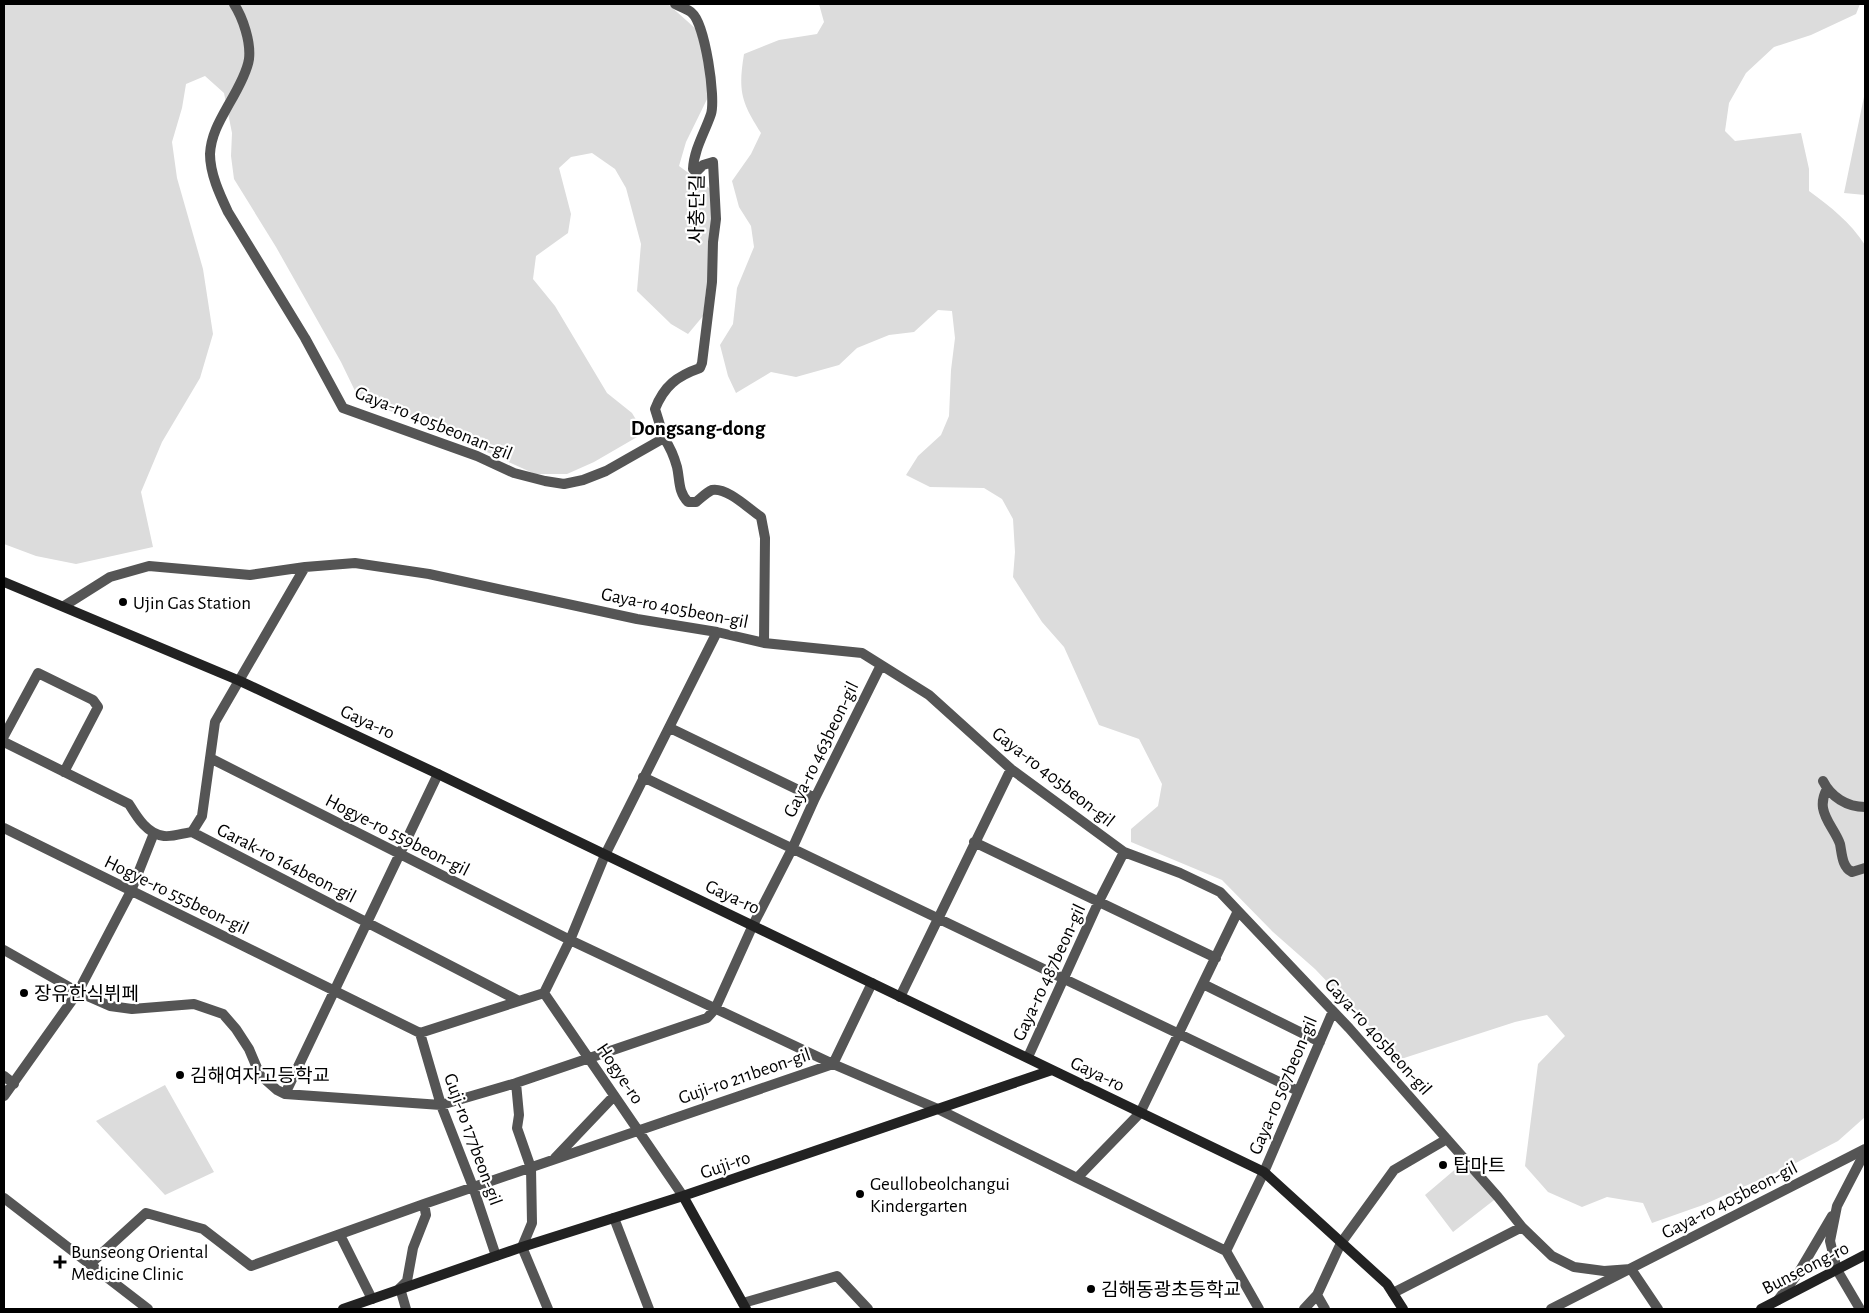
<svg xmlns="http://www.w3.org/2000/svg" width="1869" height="1313" viewBox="0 0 1869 1313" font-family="'Alegreya Sans','Noto Sans KR',sans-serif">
	<rect width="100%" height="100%" fill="#fff"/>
	<path fill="#dcdcdc" d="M 4,4 L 668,4 L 696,29 L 712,89 L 686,142 L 679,166 L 713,191 L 714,222 L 703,316 L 688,334 L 671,324 L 637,291 L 641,244 L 626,188 L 615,169 L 592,153 L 571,157 L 559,168 L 571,214 L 568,233 L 536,256 L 533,279 L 555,306 L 607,393 L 632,413 L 644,433 L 594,462 L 567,474 L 535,474 L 432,427 L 374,405 L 357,395 L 341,362 L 276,247 L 234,179 L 231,156 L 232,133 L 224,93 L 205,76 L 186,84 L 182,108 L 172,142 L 177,178 L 203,269 L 213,334 L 200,378 L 162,442 L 141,492 L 153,547 L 76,564 L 36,556 L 4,544 Z
		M 819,4 L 1860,4 L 1856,14 L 1811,35 L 1774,47 L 1746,73 L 1729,103 L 1725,131 L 1735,141 L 1801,133 L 1809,169 L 1809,191 C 1831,207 1850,222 1865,245 L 1865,1117 L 1838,1141 L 1790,1166 L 1703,1205 L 1652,1223 L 1643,1203 L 1607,1197 L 1582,1207 L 1548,1192 L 1525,1166 L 1538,1064 L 1565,1036 L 1547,1015 L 1515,1022 L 1401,1059 L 1315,969 L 1273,932 L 1222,880 L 1131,842 L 1131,829 L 1158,806 L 1162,784 L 1139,739 L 1099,725 L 1064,647 L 1042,622 L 1013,577 L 1015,552 L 1013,519 L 1002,499 L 984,488 L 930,487 L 906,475 L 918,456 L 941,435 L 949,416 L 951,370 L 955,338 L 952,311 L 938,310 L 914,332 L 889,335 L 857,348 L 839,365 L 796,377 L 771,372 L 736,393 L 728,376 L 720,345 L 733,324 L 737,288 L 754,247 L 751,226 L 739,207 L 732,181 L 751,154 L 761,133 C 741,102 738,91 744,54 L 779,40 L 817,34 L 824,22 Z
		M 1865,92 L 1865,195 L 1844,193 Z
		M 165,1085 L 214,1172 L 165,1195 L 96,1121 Z
		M 1465,1161 L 1498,1197 L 1453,1232 L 1425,1195 Z"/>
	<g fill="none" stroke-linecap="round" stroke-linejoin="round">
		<path stroke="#555" stroke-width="10" d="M 234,4 C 243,18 251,42 249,59 C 247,73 236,92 229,104 C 220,120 211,135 210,154 C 210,174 220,195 228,212 L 305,338 L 343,408 L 477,456 L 514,473 L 545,481 L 564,484 L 583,480 L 606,471 L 664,438 C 670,447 674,456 677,467 C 680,480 678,492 688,502 L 696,502 C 701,498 707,492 712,490 C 727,487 749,509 761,517 L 765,538 L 764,643
			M 664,438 L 655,409 C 664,386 677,376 700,368 L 702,363 L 712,282 L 713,242 L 716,219 L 713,162 L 703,165 L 696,172 L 693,169 C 694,149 705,132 711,114 C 716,98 705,24 692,13 C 688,9 680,7 675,4
			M 64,606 L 110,577 L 149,566 L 250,575 L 305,567 L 355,563 L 429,574 L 637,619 L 717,632 L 764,643 L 862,653 L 929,695 L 1011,769 L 1124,852 L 1180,873 L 1220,892 L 1349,1028 L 1498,1197 L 1522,1227 L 1552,1256 L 1574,1267 L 1604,1271 L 1631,1269
			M 670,728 L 815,798
			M 4,736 L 38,673 L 93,700 L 98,707 L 64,772
			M 4,742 L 129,804 C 137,817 147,834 164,836 C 173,837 184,833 192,832 L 202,816 L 215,722 L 305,567
			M 210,758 L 570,940 L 833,1064 L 938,1109 L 1077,1178 L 1140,1113 L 1238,911
			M 643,777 L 1298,1091
			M 1823,781 C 1831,797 1847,807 1865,807
			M 1827,789 C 1823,796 1822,801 1823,808 C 1825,821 1836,832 1840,844 C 1842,854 1842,867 1852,872 L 1865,868
			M 4,828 L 420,1033 L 544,993
			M 192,832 L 519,1001
			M 974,842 L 1216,958
			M 4,950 L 78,992 L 110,1006 L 132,1009 L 194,1004 L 223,1014 L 236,1029 L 249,1049 L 260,1075 L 277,1090 L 285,1094 L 441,1105 L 516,1083 L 707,1018 L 715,1009 L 753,925 L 792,849 L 815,798 L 881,665
			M 1203,984 L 1320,1042
			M 900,997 L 1011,769
			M 420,1033 L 441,1105 L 473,1187 L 496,1256
			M 1028,1057 L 1099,901 L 1124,852
			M 4,1076 L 14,1084
			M 516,1083 L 519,1115 L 517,1128 L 531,1168 L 532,1223 L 522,1247 L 548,1309
			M 285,1094 L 438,774
			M 4,1096 L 78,992 L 131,891 L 154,833
			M 555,1158 L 614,1096
			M 1077,1178 L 1226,1251
			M 683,1196 L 544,993 L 570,940 L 605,855 L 717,632
			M 614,1218 L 649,1309
			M 340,1235 L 372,1299
			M 90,1264 L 146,1213 L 203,1229 L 251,1266 L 424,1204 L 833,1064 L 872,983
			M 1631,1269 L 1658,1309
			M 400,1288 L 407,1281 L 413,1248 L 426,1215 L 424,1204
			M 1393,1293 L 1522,1227
			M 1317,1295 L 1325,1309
			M 743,1303 L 837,1276 L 868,1309
			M 1259,1309 L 1226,1251 L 1264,1172 L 1333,1011
			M 1304,1309 L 1317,1295 L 1341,1243 L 1394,1170 L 1447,1139
			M 1551,1309 L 1865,1149"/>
		<path stroke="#555" stroke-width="10" d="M 4,1198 L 148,1309
			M 400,1288 L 406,1309
			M 1778,1300 L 1799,1272 L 1832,1216
			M 1860,1309 L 1837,1270 L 1830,1241 L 1837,1206 L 1865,1152"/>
		<path stroke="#222" stroke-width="10" d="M 4,582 L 240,681 L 438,774 L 1264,1172 L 1387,1284 L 1403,1309
			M 683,1196 L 746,1309
			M 343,1309 L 522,1247 L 683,1196 L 1052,1070
			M 1761,1309 L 1865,1255"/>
	</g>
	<g fill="#000" stroke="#fff" stroke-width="2">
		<circle cx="123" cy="602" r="5"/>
		<circle cx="24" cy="993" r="5"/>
		<circle cx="180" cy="1075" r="5"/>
		<circle cx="1443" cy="1165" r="5"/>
		<circle cx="860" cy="1194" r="5"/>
		<path d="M57.5 1254.5h5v5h5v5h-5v5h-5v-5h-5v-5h5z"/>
		<circle cx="1091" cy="1289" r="5"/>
	</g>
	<g text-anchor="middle" stroke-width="4.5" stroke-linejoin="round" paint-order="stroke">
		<g font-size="19" fill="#000" stroke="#fff">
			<text transform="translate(696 209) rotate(-89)" y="7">사충단길</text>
			<text transform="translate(434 422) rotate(22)" y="7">Gaya-ro 405beonan-gil</text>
			<text transform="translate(675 607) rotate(11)" y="7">Gaya-ro 405beon-gil</text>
			<text transform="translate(368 721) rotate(25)" y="7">Gaya-ro</text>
			<text transform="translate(820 749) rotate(-64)" y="7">Gaya-ro 463beon-gil</text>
			<text transform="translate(1054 776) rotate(38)" y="7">Gaya-ro 405beon-gil</text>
			<text transform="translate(398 834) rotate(27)" y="7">Hogye-ro 559beon-gil</text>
			<text transform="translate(287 862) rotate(27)" y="7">Garak-ro 164beon-gil</text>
			<text transform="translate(177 894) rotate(26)" y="7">Hogye-ro 555beon-gil</text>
			<text transform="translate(733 896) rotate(25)" y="7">Gaya-ro</text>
			<text transform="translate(1048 972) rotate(-65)" y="7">Gaya-ro 487beon-gil</text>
			<text transform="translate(1379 1036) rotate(48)" y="7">Gaya-ro 405beon-gil</text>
			<text transform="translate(621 1073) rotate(56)" y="7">Hogye-ro</text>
			<text transform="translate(1098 1073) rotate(26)" y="7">Gaya-ro</text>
			<text transform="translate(744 1075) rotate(-19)" y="7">Guji-ro 211beon-gil</text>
			<text transform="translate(1282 1085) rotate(-67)" y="7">Gaya-ro 507beon-gil</text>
			<text transform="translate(474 1139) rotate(70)" y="7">Guji-ro 177beon-gil</text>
			<text transform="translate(725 1164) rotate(-19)" y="7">Guji-ro</text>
			<text transform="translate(1729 1199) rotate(-27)" y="7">Gaya-ro 405beon-gil</text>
			<text transform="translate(1805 1267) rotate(-27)" y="7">Bunseong-ro</text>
		</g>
		<g font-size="19" fill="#000" stroke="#fff" text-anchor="start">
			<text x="133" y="609">Ujin Gas Station</text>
			<text x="34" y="1000">장유한식뷔페</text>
			<text x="190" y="1082">김해여자고등학교</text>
			<text x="1453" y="1172">탑마트</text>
			<text x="870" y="1190">Geullobeolchangui<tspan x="870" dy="22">Kindergarten</tspan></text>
			<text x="71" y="1258">Bunseong Oriental<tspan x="71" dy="22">Medicine Clinic</tspan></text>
			<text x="1101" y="1296">김해동광초등학교</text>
		</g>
		<g font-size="21" font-weight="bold" fill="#000" stroke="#fff">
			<text x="698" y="435">Dongsang-dong</text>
		</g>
	</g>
	<rect width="1869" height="1313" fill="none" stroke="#000000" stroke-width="10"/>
</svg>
